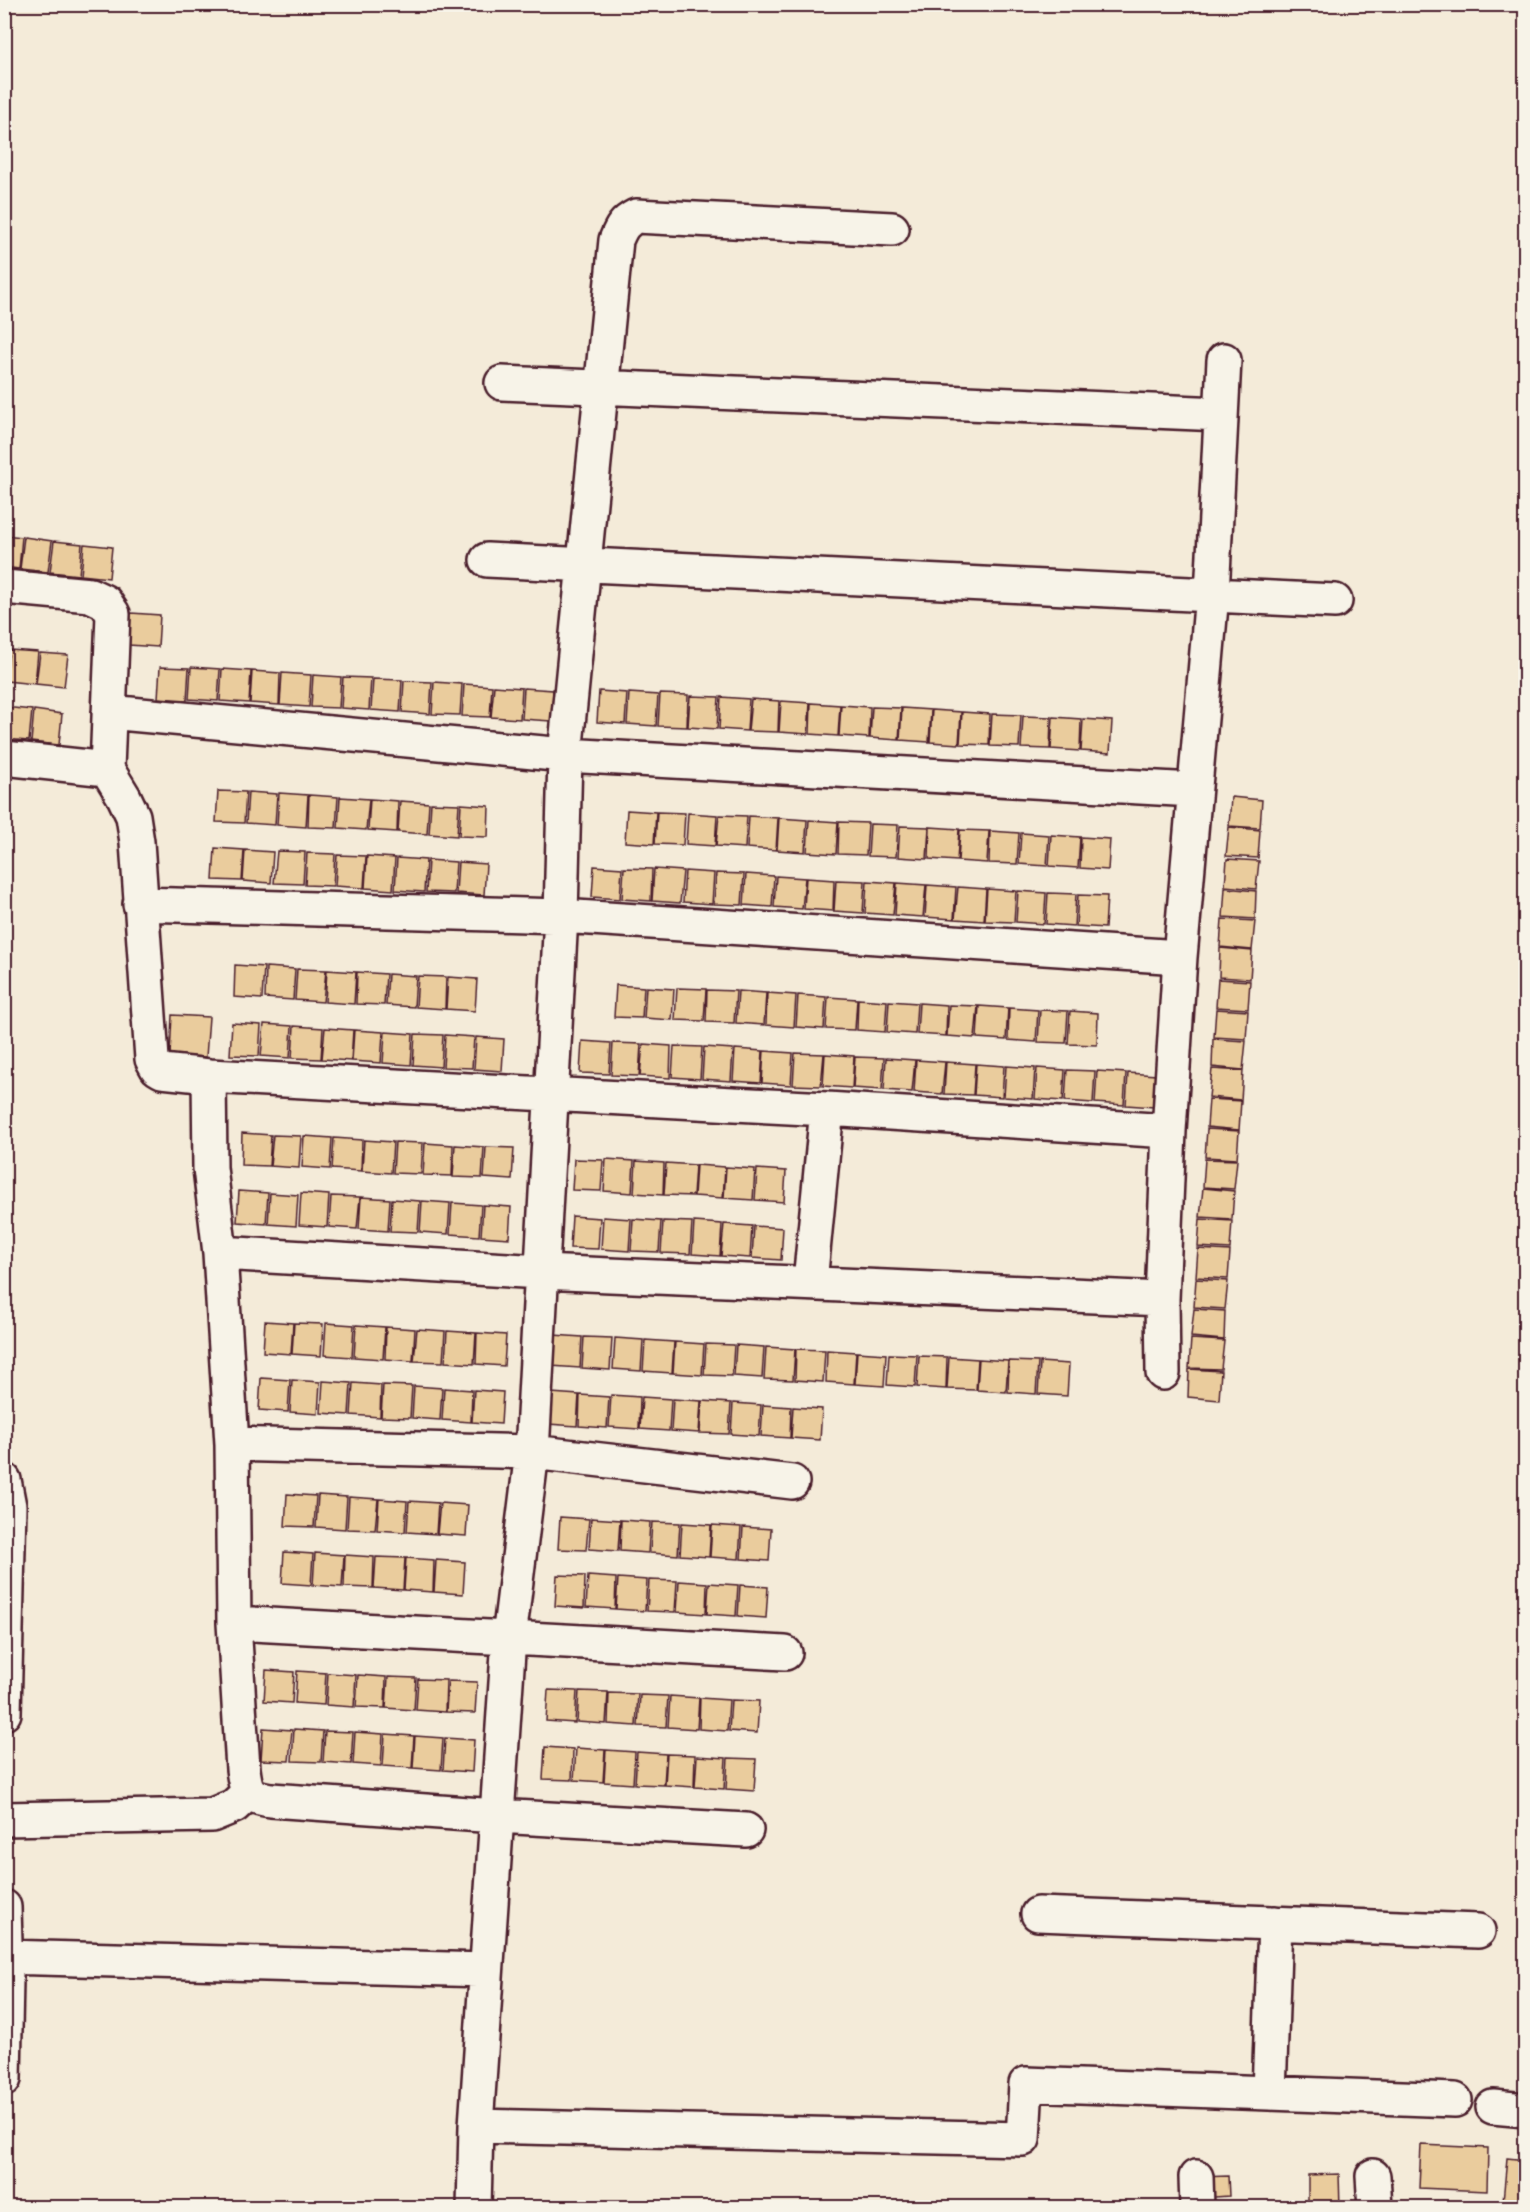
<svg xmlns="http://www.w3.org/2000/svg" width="1530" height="2212" viewBox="0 0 1530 2212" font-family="Caveat,sans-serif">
	<rect width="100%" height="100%" fill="#f4ebd9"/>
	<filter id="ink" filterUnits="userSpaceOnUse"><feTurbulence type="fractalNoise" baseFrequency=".0167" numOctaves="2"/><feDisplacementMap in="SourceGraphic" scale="12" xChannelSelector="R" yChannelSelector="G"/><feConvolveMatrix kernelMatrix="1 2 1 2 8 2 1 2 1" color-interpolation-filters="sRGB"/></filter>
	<g filter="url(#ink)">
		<path fill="#eacc9d" stroke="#4a1f2b" stroke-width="1.5" d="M 4,535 L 22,537 L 19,569 L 4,567 Z
			M 24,537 L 52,541 L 48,572 L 20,569 Z
			M 54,541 L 82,544 L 79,575 L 50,572 Z
			M 84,544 L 112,547 L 109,578 L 81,575 Z
			M 131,613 L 160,615 L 158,647 L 129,645 Z
			M 9,650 L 38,652 L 35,684 L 6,681 Z
			M 40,653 L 68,655 L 64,687 L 36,684 Z
			M 160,667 L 189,668 L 187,700 L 158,698 Z
			M 191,667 L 220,669 L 218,701 L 189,699 Z
			M 222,669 L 251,671 L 249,703 L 220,701 Z
			M 252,671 L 280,673 L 279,705 L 250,703 Z
			M 282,673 L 311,675 L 309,707 L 280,705 Z
			M 313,675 L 341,677 L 339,708 L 311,707 Z
			M 343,677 L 371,678 L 369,710 L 341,708 Z
			M 373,679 L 402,680 L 400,712 L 371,710 Z
			M 404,681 L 432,682 L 430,714 L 402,712 Z
			M 434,682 L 462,684 L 460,715 L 432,714 Z
			M 464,684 L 492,686 L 490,717 L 462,716 Z
			M 494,686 L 522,688 L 520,719 L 491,717 Z
			M 524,688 L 553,690 L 551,721 L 522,719 Z
			M 599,691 L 627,693 L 625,724 L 597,722 Z
			M 629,693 L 658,695 L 656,726 L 627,724 Z
			M 660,694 L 688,695 L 687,727 L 658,726 Z
			M 690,696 L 719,697 L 717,729 L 688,727 Z
			M 721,697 L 749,699 L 747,731 L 719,729 Z
			M 751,699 L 779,701 L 778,732 L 748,731 Z
			M 781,701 L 810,703 L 808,734 L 779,732 Z
			M 811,703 L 840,705 L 838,736 L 810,734 Z
			M 841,705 L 870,707 L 869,738 L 839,736 Z
			M 4,707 L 32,710 L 29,741 L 4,739 Z
			M 872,707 L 901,708 L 899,740 L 870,738 Z
			M 902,708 L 931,710 L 929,742 L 900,740 Z
			M 34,710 L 62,714 L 59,745 L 31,742 Z
			M 932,710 L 961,712 L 959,744 L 930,742 Z
			M 962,712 L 990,714 L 989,745 L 960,744 Z
			M 992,714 L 1021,715 L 1019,747 L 990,746 Z
			M 1023,716 L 1051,717 L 1050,749 L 1021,748 Z
			M 1053,717 L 1081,719 L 1080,751 L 1051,749 Z
			M 1083,719 L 1112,721 L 1110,753 L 1081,751 Z
			M 218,791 L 246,792 L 244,823 L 216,822 Z
			M 248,792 L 277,794 L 275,825 L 246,823 Z
			M 279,793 L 308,795 L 306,827 L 277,825 Z
			M 309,795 L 338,797 L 336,828 L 308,827 Z
			M 340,797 L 369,799 L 366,830 L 338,828 Z
			M 1231,797 L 1262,800 L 1260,828 L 1229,826 Z
			M 370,799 L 398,801 L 397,832 L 368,830 Z
			M 400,801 L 429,803 L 427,834 L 398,832 Z
			M 431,803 L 459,804 L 457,836 L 429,834 Z
			M 461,804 L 489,806 L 488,837 L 459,836 Z
			M 627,810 L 656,812 L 654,844 L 625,842 Z
			M 657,812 L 685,813 L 683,845 L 655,844 Z
			M 688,813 L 717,815 L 715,846 L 686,844 Z
			M 719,815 L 747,816 L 745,848 L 716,846 Z
			M 749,816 L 778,818 L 776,850 L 747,848 Z
			M 779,818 L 807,820 L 805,852 L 777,850 Z
			M 809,820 L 838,822 L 836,854 L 807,852 Z
			M 839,822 L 868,823 L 866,855 L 838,854 Z
			M 870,824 L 898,825 L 896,857 L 868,856 Z
			M 900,826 L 929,827 L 927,859 L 898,857 Z
			M 930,827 L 959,829 L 957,861 L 929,859 Z
			M 1229,827 L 1260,830 L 1258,858 L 1226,856 Z
			M 960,830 L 989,831 L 987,863 L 958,861 Z
			M 990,831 L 1019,833 L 1017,864 L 989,863 Z
			M 1021,833 L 1049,835 L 1047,866 L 1019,864 Z
			M 1051,835 L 1080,837 L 1078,868 L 1049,866 Z
			M 1081,837 L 1110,839 L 1108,870 L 1080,868 Z
			M 215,848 L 244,850 L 242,881 L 213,880 Z
			M 245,850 L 273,852 L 271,883 L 243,881 Z
			M 277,851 L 305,852 L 303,884 L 274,883 Z
			M 307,853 L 335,854 L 333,886 L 305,885 Z
			M 337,855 L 366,856 L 364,888 L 335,886 Z
			M 367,856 L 395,858 L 393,890 L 365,888 Z
			M 397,858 L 426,860 L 424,892 L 395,890 Z
			M 1227,859 L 1259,861 L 1256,889 L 1225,886 Z
			M 428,860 L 456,862 L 454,893 L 426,892 Z
			M 458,862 L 486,864 L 484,895 L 456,893 Z
			M 594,866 L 622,868 L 620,899 L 592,897 Z
			M 624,868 L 652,869 L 651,901 L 622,899 Z
			M 654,869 L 683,871 L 680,903 L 652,901 Z
			M 685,871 L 714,873 L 712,904 L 683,902 Z
			M 716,873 L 744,874 L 742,905 L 714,904 Z
			M 746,874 L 774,876 L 772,907 L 744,905 Z
			M 776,876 L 805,878 L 802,909 L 774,907 Z
			M 806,878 L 834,880 L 833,911 L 804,909 Z
			M 836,880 L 865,881 L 863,913 L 834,911 Z
			M 867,881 L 896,883 L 893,915 L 865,913 Z
			M 897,883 L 926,885 L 923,917 L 895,915 Z
			M 927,885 L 956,887 L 954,919 L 925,917 Z
			M 958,887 L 986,889 L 984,921 L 955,919 Z
			M 1225,888 L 1256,891 L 1255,919 L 1223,917 Z
			M 987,889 L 1016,891 L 1014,922 L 985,921 Z
			M 1018,891 L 1046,893 L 1044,924 L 1016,922 Z
			M 1048,893 L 1076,894 L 1074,926 L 1046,924 Z
			M 1078,895 L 1107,896 L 1105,928 L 1076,926 Z
			M 1222,919 L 1255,921 L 1252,950 L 1220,947 Z
			M 1220,948 L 1252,951 L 1250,979 L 1219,977 Z
			M 235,965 L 264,967 L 262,999 L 234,997 Z
			M 266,967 L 295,969 L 293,1000 L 265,998 Z
			M 297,969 L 326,970 L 323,1002 L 295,1000 Z
			M 327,970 L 356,972 L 354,1004 L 325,1002 Z
			M 357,972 L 386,974 L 384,1005 L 356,1004 Z
			M 388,974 L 416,976 L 414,1007 L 386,1005 Z
			M 418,976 L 446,977 L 445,1009 L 416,1007 Z
			M 448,977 L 477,979 L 475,1011 L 446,1009 Z
			M 1218,979 L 1250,981 L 1248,1009 L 1216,1007 Z
			M 616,985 L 644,987 L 642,1018 L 614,1017 Z
			M 646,987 L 674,989 L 672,1020 L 644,1018 Z
			M 677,988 L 706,989 L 704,1021 L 675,1020 Z
			M 707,990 L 736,991 L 734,1023 L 706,1022 Z
			M 738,991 L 766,993 L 764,1025 L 736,1023 Z
			M 767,993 L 796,995 L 794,1027 L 766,1025 Z
			M 798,995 L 826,997 L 824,1029 L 796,1027 Z
			M 828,997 L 857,999 L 855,1030 L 826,1029 Z
			M 858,999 L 887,1001 L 885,1032 L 857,1030 Z
			M 889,1001 L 917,1003 L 915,1034 L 887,1032 Z
			M 919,1003 L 947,1005 L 946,1036 L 917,1034 Z
			M 949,1005 L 978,1006 L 975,1038 L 947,1036 Z
			M 979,1006 L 1008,1008 L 1006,1040 L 977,1038 Z
			M 1009,1008 L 1038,1010 L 1036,1042 L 1008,1040 Z
			M 1216,1009 L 1248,1011 L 1246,1039 L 1214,1037 Z
			M 1040,1010 L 1068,1011 L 1066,1043 L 1038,1042 Z
			M 1070,1011 L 1098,1013 L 1097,1045 L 1068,1044 Z
			M 172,1015 L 209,1017 L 206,1057 L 170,1055 Z
			M 232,1023 L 261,1025 L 259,1056 L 230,1055 Z
			M 264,1024 L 292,1026 L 290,1058 L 261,1056 Z
			M 294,1026 L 323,1028 L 321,1059 L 292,1058 Z
			M 325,1028 L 353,1030 L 351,1061 L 322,1059 Z
			M 354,1030 L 383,1032 L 381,1063 L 352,1061 Z
			M 385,1032 L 413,1034 L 411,1065 L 383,1063 Z
			M 415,1034 L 443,1035 L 441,1067 L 413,1065 Z
			M 445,1035 L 474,1037 L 472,1068 L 443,1067 Z
			M 476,1037 L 504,1039 L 502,1071 L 474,1069 Z
			M 1213,1039 L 1246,1041 L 1243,1070 L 1212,1067 Z
			M 582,1041 L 611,1043 L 609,1074 L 580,1073 Z
			M 613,1043 L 641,1044 L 639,1076 L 611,1075 Z
			M 643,1044 L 671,1046 L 670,1078 L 640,1076 Z
			M 674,1046 L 702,1047 L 700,1079 L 672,1077 Z
			M 704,1047 L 733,1049 L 731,1081 L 702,1079 Z
			M 735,1049 L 763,1051 L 761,1083 L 733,1081 Z
			M 764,1051 L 793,1053 L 791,1085 L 762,1083 Z
			M 795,1053 L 824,1054 L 821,1086 L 793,1085 Z
			M 825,1054 L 854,1056 L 852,1088 L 823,1086 Z
			M 855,1057 L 884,1058 L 882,1090 L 853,1088 Z
			M 886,1058 L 915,1060 L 912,1092 L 884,1090 Z
			M 916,1060 L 945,1062 L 942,1094 L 914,1092 Z
			M 946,1062 L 975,1064 L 973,1095 L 944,1094 Z
			M 976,1064 L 1004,1066 L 1002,1097 L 974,1095 Z
			M 1006,1066 L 1035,1068 L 1033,1099 L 1004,1097 Z
			M 1037,1068 L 1065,1070 L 1063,1101 L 1035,1099 Z
			M 1212,1069 L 1243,1071 L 1241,1100 L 1209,1097 Z
			M 1067,1070 L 1095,1071 L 1093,1103 L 1065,1101 Z
			M 1097,1071 L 1126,1073 L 1124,1105 L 1095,1103 Z
			M 1128,1073 L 1156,1075 L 1154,1107 L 1126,1105 Z
			M 1209,1099 L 1241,1101 L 1239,1130 L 1207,1127 Z
			M 1207,1129 L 1239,1131 L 1237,1159 L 1205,1157 Z
			M 242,1133 L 271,1135 L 269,1166 L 241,1165 Z
			M 273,1135 L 301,1136 L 299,1168 L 270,1166 Z
			M 304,1136 L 332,1138 L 330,1169 L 302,1167 Z
			M 334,1138 L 362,1140 L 361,1171 L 332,1169 Z
			M 364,1140 L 393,1142 L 391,1173 L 362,1171 Z
			M 395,1142 L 423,1143 L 421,1174 L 393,1173 Z
			M 425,1143 L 453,1145 L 452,1176 L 423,1175 Z
			M 455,1145 L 484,1147 L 482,1178 L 453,1177 Z
			M 486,1147 L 514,1148 L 512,1180 L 484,1178 Z
			M 574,1159 L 603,1160 L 601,1191 L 572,1190 Z
			M 606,1159 L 634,1161 L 632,1193 L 604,1191 Z
			M 1205,1159 L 1237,1160 L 1234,1189 L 1203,1187 Z
			M 636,1161 L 664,1163 L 663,1195 L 634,1193 Z
			M 666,1163 L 695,1165 L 693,1196 L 664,1195 Z
			M 696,1165 L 725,1167 L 723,1198 L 694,1196 Z
			M 726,1167 L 755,1169 L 753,1200 L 724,1198 Z
			M 757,1169 L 786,1171 L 784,1202 L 755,1200 Z
			M 1203,1188 L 1234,1191 L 1232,1219 L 1200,1217 Z
			M 239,1191 L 268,1193 L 266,1224 L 237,1222 Z
			M 270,1193 L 298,1195 L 296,1226 L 268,1224 Z
			M 301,1193 L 329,1195 L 327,1227 L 299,1225 Z
			M 331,1196 L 360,1197 L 357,1229 L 329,1227 Z
			M 361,1197 L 390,1199 L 388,1231 L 359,1229 Z
			M 392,1199 L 420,1201 L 418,1232 L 390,1231 Z
			M 422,1201 L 450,1203 L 448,1234 L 420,1232 Z
			M 452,1203 L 481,1205 L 479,1236 L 450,1234 Z
			M 483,1205 L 511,1207 L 509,1238 L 481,1236 Z
			M 572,1216 L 600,1218 L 598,1249 L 570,1248 Z
			M 603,1217 L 631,1219 L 629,1251 L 601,1249 Z
			M 633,1219 L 661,1221 L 659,1252 L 631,1251 Z
			M 1200,1219 L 1232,1221 L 1230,1249 L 1198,1247 Z
			M 663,1221 L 692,1222 L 690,1254 L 661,1253 Z
			M 694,1222 L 722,1224 L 720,1256 L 692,1254 Z
			M 724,1224 L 752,1226 L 750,1258 L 721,1256 Z
			M 754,1226 L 783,1228 L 781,1260 L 752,1258 Z
			M 1198,1249 L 1230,1251 L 1228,1279 L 1196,1277 Z
			M 1196,1279 L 1228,1281 L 1225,1309 L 1194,1307 Z
			M 1194,1309 L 1225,1311 L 1224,1340 L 1191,1337 Z
			M 265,1321 L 293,1323 L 291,1354 L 263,1352 Z
			M 294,1323 L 323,1324 L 321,1356 L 292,1354 Z
			M 326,1323 L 354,1325 L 352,1357 L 324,1355 Z
			M 356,1325 L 385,1327 L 383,1359 L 354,1357 Z
			M 386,1327 L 415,1329 L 413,1361 L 385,1359 Z
			M 417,1329 L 445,1331 L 443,1362 L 414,1361 Z
			M 447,1331 L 476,1333 L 474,1364 L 445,1362 Z
			M 477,1333 L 506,1335 L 504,1366 L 476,1364 Z
			M 553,1335 L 582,1337 L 580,1368 L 551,1366 Z
			M 584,1337 L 612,1338 L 610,1370 L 582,1368 Z
			M 615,1338 L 643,1340 L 641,1371 L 613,1369 Z
			M 1191,1339 L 1224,1341 L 1221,1369 L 1189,1368 Z
			M 645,1340 L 674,1342 L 672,1373 L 643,1371 Z
			M 675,1342 L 704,1344 L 702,1375 L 673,1373 Z
			M 706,1344 L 734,1345 L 732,1376 L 704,1375 Z
			M 736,1345 L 764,1347 L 762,1378 L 734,1376 Z
			M 766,1347 L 795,1349 L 793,1380 L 764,1379 Z
			M 796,1349 L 825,1350 L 823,1382 L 795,1380 Z
			M 827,1350 L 856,1352 L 854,1384 L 826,1382 Z
			M 857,1352 L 886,1354 L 884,1386 L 855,1384 Z
			M 889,1354 L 917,1355 L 915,1387 L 887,1385 Z
			M 919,1356 L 947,1357 L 946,1389 L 917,1387 Z
			M 949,1357 L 978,1359 L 976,1390 L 947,1389 Z
			M 979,1359 L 1008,1361 L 1006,1392 L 977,1390 Z
			M 1009,1361 L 1038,1362 L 1036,1394 L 1008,1392 Z
			M 1040,1362 L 1069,1364 L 1067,1396 L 1038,1394 Z
			M 1189,1369 L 1221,1371 L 1219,1400 L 1188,1397 Z
			M 261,1378 L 290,1380 L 288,1412 L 259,1410 Z
			M 292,1380 L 320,1382 L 318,1414 L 290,1412 Z
			M 323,1381 L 351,1383 L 349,1415 L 321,1413 Z
			M 353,1383 L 381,1385 L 380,1417 L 351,1415 Z
			M 383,1385 L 412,1386 L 410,1418 L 381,1417 Z
			M 414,1386 L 442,1388 L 440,1420 L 412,1418 Z
			M 444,1388 L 472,1390 L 471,1422 L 442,1420 Z
			M 474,1390 L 503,1392 L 501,1424 L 472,1422 Z
			M 551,1393 L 579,1395 L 577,1426 L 548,1424 Z
			M 580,1395 L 609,1397 L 607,1428 L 579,1426 Z
			M 611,1395 L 640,1397 L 639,1429 L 609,1427 Z
			M 642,1397 L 671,1399 L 669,1431 L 640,1429 Z
			M 673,1399 L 701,1401 L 699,1433 L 671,1431 Z
			M 702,1401 L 731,1403 L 729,1434 L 700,1433 Z
			M 733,1403 L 761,1405 L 759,1436 L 731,1434 Z
			M 763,1405 L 791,1407 L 790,1438 L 761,1436 Z
			M 793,1407 L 822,1409 L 820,1440 L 791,1438 Z
			M 287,1494 L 316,1496 L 314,1527 L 285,1526 Z
			M 318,1495 L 347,1497 L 345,1529 L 316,1527 Z
			M 349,1497 L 378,1499 L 375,1530 L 347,1529 Z
			M 379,1499 L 407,1501 L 405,1532 L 377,1530 Z
			M 409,1501 L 438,1503 L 436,1534 L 407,1532 Z
			M 440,1503 L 468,1505 L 466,1536 L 437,1534 Z
			M 560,1517 L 589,1519 L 586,1550 L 558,1549 Z
			M 591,1518 L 620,1520 L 618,1551 L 589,1549 Z
			M 621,1520 L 650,1522 L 648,1553 L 620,1551 Z
			M 652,1522 L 680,1523 L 678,1555 L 650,1553 Z
			M 682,1523 L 711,1525 L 709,1557 L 680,1555 Z
			M 712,1525 L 741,1527 L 739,1559 L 710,1557 Z
			M 743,1527 L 771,1529 L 769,1561 L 741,1559 Z
			M 284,1552 L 313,1554 L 311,1585 L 282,1583 Z
			M 315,1553 L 344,1555 L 342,1587 L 313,1585 Z
			M 345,1555 L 374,1557 L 373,1588 L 344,1587 Z
			M 376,1557 L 405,1558 L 403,1590 L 374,1588 Z
			M 406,1558 L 434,1560 L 433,1592 L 404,1590 Z
			M 436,1560 L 465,1562 L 463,1594 L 434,1592 Z
			M 557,1575 L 585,1576 L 584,1608 L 555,1606 Z
			M 588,1576 L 616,1578 L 615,1609 L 586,1607 Z
			M 618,1578 L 647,1580 L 645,1611 L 616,1609 Z
			M 649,1580 L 677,1581 L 675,1612 L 647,1611 Z
			M 679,1581 L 707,1583 L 706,1614 L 677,1612 Z
			M 709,1583 L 738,1585 L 736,1616 L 707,1614 Z
			M 740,1585 L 768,1587 L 766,1618 L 738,1616 Z
			M 266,1670 L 294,1672 L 292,1703 L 264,1701 Z
			M 297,1671 L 326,1673 L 324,1705 L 295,1703 Z
			M 328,1673 L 356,1675 L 354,1707 L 326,1705 Z
			M 358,1675 L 386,1677 L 385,1708 L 356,1707 Z
			M 388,1677 L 416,1678 L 414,1710 L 386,1708 Z
			M 418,1679 L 446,1680 L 445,1712 L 416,1710 Z
			M 448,1681 L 477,1682 L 475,1713 L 446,1712 Z
			M 548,1690 L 577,1691 L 575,1723 L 546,1721 Z
			M 579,1691 L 608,1692 L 606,1724 L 577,1722 Z
			M 609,1693 L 638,1694 L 636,1726 L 608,1724 Z
			M 640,1695 L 668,1696 L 666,1727 L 638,1726 Z
			M 670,1696 L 699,1698 L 697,1729 L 668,1727 Z
			M 700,1698 L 729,1700 L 727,1731 L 699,1729 Z
			M 731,1700 L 759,1701 L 757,1733 L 729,1731 Z
			M 263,1728 L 292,1730 L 289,1761 L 261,1760 Z
			M 294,1729 L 323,1731 L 321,1762 L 292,1761 Z
			M 325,1731 L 353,1732 L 351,1764 L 323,1762 Z
			M 355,1732 L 383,1734 L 381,1766 L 353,1764 Z
			M 385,1734 L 414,1736 L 412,1768 L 383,1766 Z
			M 415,1736 L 443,1738 L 441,1770 L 413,1768 Z
			M 445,1738 L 474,1740 L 472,1772 L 443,1770 Z
			M 545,1747 L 573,1749 L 572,1780 L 543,1779 Z
			M 576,1748 L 605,1750 L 603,1782 L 574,1780 Z
			M 606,1750 L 635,1752 L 633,1784 L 604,1782 Z
			M 637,1752 L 666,1754 L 664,1785 L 635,1784 Z
			M 667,1754 L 695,1755 L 694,1787 L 665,1785 Z
			M 697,1756 L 726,1758 L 724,1789 L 695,1787 Z
			M 728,1758 L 756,1759 L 754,1791 L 726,1789 Z
			M 1421,2145 L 1488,2148 L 1487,2191 L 1419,2188 Z
			M 1507,2158 L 1526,2160 L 1526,2204 L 1503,2201 Z
			M 1339,2174 L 1340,2208 L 1308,2208 L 1308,2175 Z
			M 1228,2176 L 1229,2196 L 1201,2198 L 1200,2177 Z
			M 1239,2204 L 1292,2204 L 1292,2208 L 1239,2208 Z"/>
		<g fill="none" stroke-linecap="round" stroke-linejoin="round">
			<g stroke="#4a1f2b" stroke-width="38">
				<path id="minor" d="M 502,383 L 1221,414
					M 487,560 L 1335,601
					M 4,587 L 90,595 L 105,602 L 113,614 L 107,769 L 124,797 L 133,816 L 137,842 L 152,1059 L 157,1068 L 162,1071 L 209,1076 L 827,1109 L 1169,1131
					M 109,712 L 565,755 L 1194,790
					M 4,758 L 107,769
					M 140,904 L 561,916 L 1180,957
					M 209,1076 L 210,1168 L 220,1253 L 232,1444 L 234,1623 L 243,1769 C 246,1791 248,1797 271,1800 L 496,1816 L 746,1830
					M 220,1253 L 541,1272 L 1162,1299
					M 810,1282 L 827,1109
					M 1163,1373 L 1162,1299 L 1169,1131 L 1180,957 L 1212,594 L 1224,360
					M 232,1444 L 532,1452 L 792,1482
					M 4,1480 L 9,1506 L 4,1713
					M 234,1623 L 785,1653
					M 4,1819 L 212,1815 L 234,1806 L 249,1792
					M 4,1907 L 6,1979 L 4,2079
					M 1038,1914 L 1478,1931
					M 1275,1923 L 1269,2093 L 1455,2100
					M 4,1957 L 486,1970
					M 1493,2107 L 1526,2110
					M 476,2126 L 1023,2139 L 1026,2084 L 1269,2093
					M 1373,2176 L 1375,2208
					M 1196,2177 L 1197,2208
					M 474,2208 L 476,2126 L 509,1638 L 532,1452 L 561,916 L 565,755 L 616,240 C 621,228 624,222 636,216 L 892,229"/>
			</g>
			<use href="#minor" stroke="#f7f3e8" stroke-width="33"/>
		</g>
	</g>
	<rect width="1530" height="2212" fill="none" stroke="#f7f3e8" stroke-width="24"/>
	<rect x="12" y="12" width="1506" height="2188" fill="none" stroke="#4a1f2b" stroke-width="2" filter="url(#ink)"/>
</svg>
